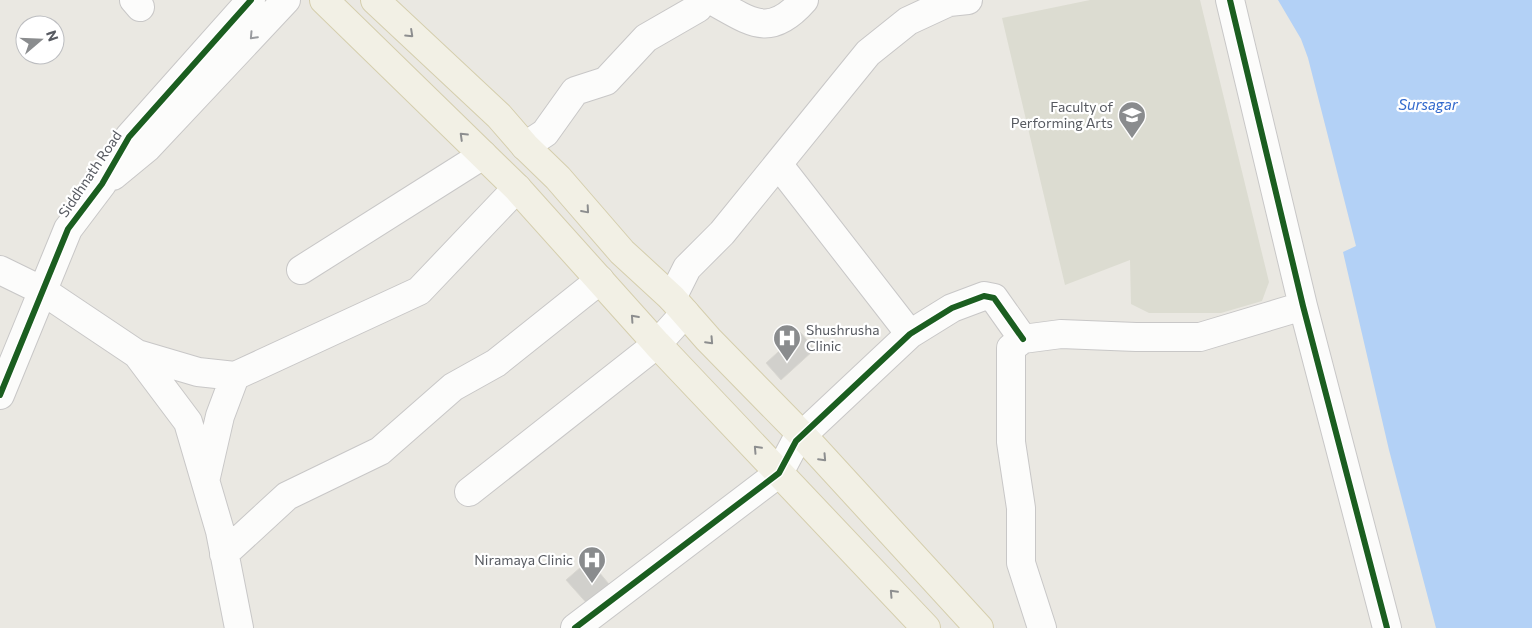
<svg xmlns="http://www.w3.org/2000/svg" width="1532" height="628" viewBox="0 0 1532 628" font-family="Commissioner,sans-serif">
	<rect width="100%" height="100%" fill="#eae8e2"/>
	<path fill="#dcdcd1" d="M 1090,0 L 1200,0 L 1269,282 L 1262,301 L 1221,313 L 1149,313 L 1131,304 L 1130,260 L 1065,285 L 1002,18 Z"/>
	<path fill="#b3d1f6" d="M 1278,0 L 1532,0 L 1532,628 L 1436,628 L 1389,450 L 1343,252 L 1356,246 L 1308,58 L 1301,39 Z"/>
	<path fill="#d1d0cc" stroke="#d9d7d1" d="M 800,332 L 815,349 L 781,380 L 766,363 Z
		M 589,560 L 613,589 L 591,608 L 566,580 Z"/>
	<g fill="none" stroke-linecap="round" stroke-linejoin="round">
		<g stroke="#c8c7c7" stroke-width="30">
			<path id="minor" d="M 134,0 L 140,7
				M 711,0 C 750,21 769,40 804,0
				M 1230,0 L 1303,306 L 1387,628
				M 525,146 L 545,133 L 575,91 L 606,81 L 646,38 L 698,8 L 698,0
				M 778,164 L 910,334
				M 113,176 L 147,148 L 286,0
				M 0,270 L 43,291 L 137,354 L 188,422 L 220,531 L 239,628
				M 301,270 L 483,155
				M 672,298 L 687,268 L 722,233 L 868,53 L 908,21 L 949,2 L 968,0
				M 137,354 L 198,372 L 235,376 L 419,291 L 517,188
				M 0,395 L 68,229 L 102,184 L 129,137 L 251,0
				M 206,477 L 220,416 L 235,376
				M 469,492 L 657,344 L 685,313
				M 224,554 L 287,496 L 380,451 L 453,387 L 496,363 L 600,280
				M 575,628 L 779,473 L 796,441 L 910,334 L 952,308 L 984,296 L 994,298 L 1023,339
				M 1042,628 L 1021,563 L 1021,508 L 1011,442 L 1011,348 L 1023,339 L 1061,334 L 1136,337 L 1200,337 L 1303,306"/>
		</g>
		<g stroke="#d5cead" stroke-width="30">
			<path id="major" d="M 324,0 L 517,188 L 657,344 L 926,628
				M 375,0 L 499,116 L 525,146 L 558,178 L 622,252 L 672,298 L 708,339 L 802,435 L 979,628"/>
		</g>
		<use href="#minor" stroke="#fcfcfb" stroke-width="28"/>
		<use href="#major" stroke="#f2f0e5" stroke-width="28"/>
		<g stroke="#fff" stroke-width="9">
			<path id="cycleway" d="M 1230,0 L 1303,306 L 1387,628
				M 0,395 L 68,229 L 102,184 L 129,137 L 251,0
				M 575,628 L 779,473 L 796,441 L 910,334 L 952,308 L 984,296 L 994,298 L 1023,339"/>
		</g>
		<use href="#cycleway" stroke="#1b5e20" stroke-width="6"/>
	</g>
	<defs><path id="oneway-chevron" d="M-2-3.5L2.5 0L-2 3.5" fill="none" stroke-width="1.6" stroke-linecap="round" stroke-linejoin="round" transform="scale(1.25)"/></defs>
	<g stroke="#8d8e8f">
		<use href="#oneway-chevron" transform="translate(410 34) rotate(43)"/>
		<use href="#oneway-chevron" transform="translate(463 136) rotate(-136)"/>
		<use href="#oneway-chevron" transform="translate(586 210) rotate(49)"/>
		<use href="#oneway-chevron" transform="translate(634 318) rotate(-132)"/>
		<use href="#oneway-chevron" transform="translate(710 341) rotate(47)"/>
		<use href="#oneway-chevron" transform="translate(757 449) rotate(-133)"/>
		<use href="#oneway-chevron" transform="translate(823 458) rotate(47)"/>
		<use href="#oneway-chevron" transform="translate(893 593) rotate(-133)"/>
	</g>
	<use stroke="#999b9f" href="#oneway-chevron" transform="translate(253 36) rotate(133)"/>
	<defs>
		<g id="university-pin" transform="scale(1.4375)"><path d="M0 17L-7.5 6A9.5 9.5 0 1 1 7.5 6Z" fill="#8a8c8e" stroke="#fff"/><path d="M0-5L7-2L0 1L-7-2ZM-4 1L0 2.5L4 1V4Q0 6-4 4Z" fill="#fff"/></g>
		<g id="hospital-pin" transform="scale(1.4375)"><path d="M0 17L-7.5 6A9.5 9.5 0 1 1 7.5 6Z" fill="#8a8c8e" stroke="#fff"/><path d="M-5-5h3v3.5h4V-5h3V5h-3V1.5h-4V5h-3Z" fill="#fff"/></g>
	</defs>
	<g fill-rule="evenodd">
		<use href="#university-pin" x="1132" y="115"/>
		<use href="#hospital-pin" x="787" y="338"/>
		<use href="#hospital-pin" x="592" y="560"/>
	</g>
	<g text-anchor="middle" stroke-width="4.5" stroke-linejoin="round" paint-order="stroke">
		<g font-size="14" fill="#575a61" stroke="#fff" text-anchor="end">
			<text x="1113" y="112">Faculty of<tspan x="1113" dy="16">Performing Arts</tspan></text>
			<text x="806" y="335" text-anchor="start">Shushrusha<tspan x="806" dy="16">Clinic</tspan></text>
			<text x="573" y="565">Niramaya Clinic</text>
		</g>
		<g font-size="14" fill="#575a61" stroke="#fff">
			<text transform="translate(90 174) rotate(-56)" y="5">Siddhnath Road</text>
		</g>
		<g font-size="15" font-style="italic" fill="#336acd" stroke="#fff">
			<text x="1428" y="110">Sursagar</text>
		</g>
	</g>
	<g transform="translate(40 40) rotate(71)"><circle r="24" fill="#ffffff" stroke="#bcbdc0"/>
	<path d="M0-4L9 19L0 12L-9 19Z" fill="#8a8c8e"/>
	<text y="-8" font-size="14" font-weight="bold" text-anchor="middle" fill="#575a61">N</text>
	</g>
</svg>
